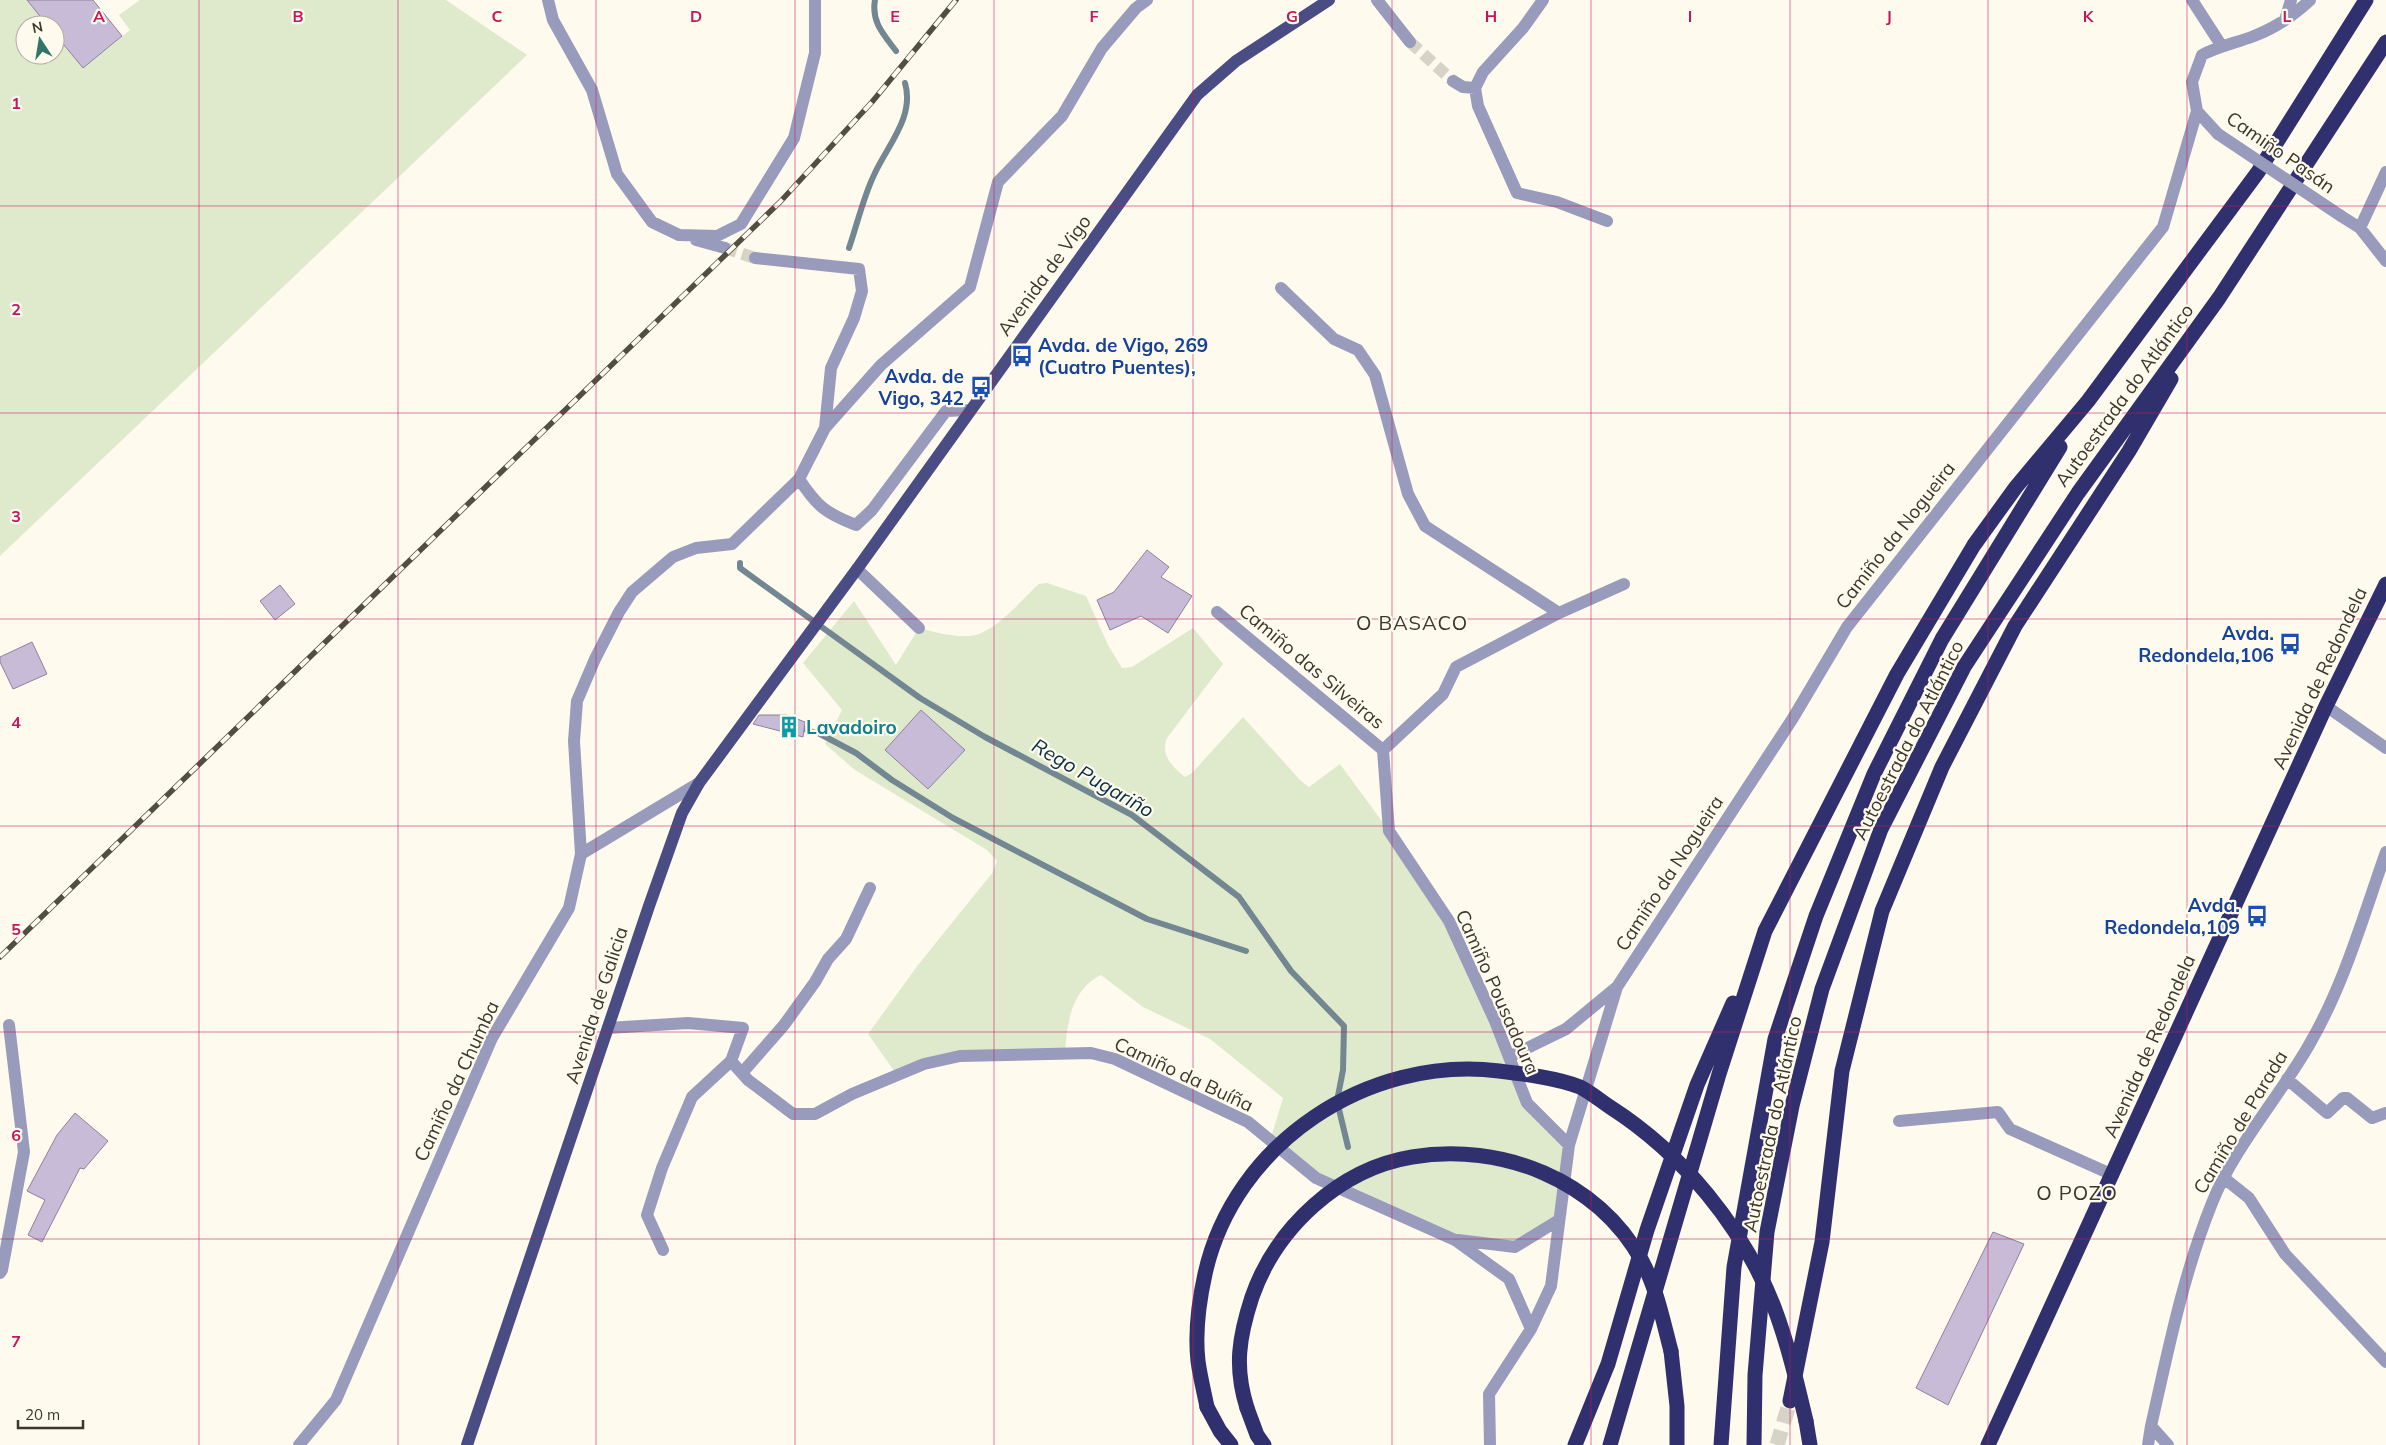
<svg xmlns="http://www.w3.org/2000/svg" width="2386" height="1445" viewBox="0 0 2386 1445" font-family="Mulish,sans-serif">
	<rect width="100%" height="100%" fill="#fefaee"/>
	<path fill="#deeacb" d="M 0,0 L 27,0 L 47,25 L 25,25 L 25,55 L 55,55 L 55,34 L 83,68 L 130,30 L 119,15 L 140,0 L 446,0 L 527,55 L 0,556 Z
		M 1047,583 L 1086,596 L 1108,645 L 1122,668 L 1132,667 L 1193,628 L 1223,664 L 1167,738 C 1160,754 1172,767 1185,777 L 1192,773 L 1243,717 L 1301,781 L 1309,787 L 1340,764 L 1389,831 L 1449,921 L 1527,1103 L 1569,1145 L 1559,1220 L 1515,1247 L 1453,1238 L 1316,1178 L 1270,1141 L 1283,1098 L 1210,1039 L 1143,1007 L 1101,975 C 1071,990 1067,1023 1065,1053 L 960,1056 L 897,1075 L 868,1034 L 918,965 L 993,872 L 997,861 L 987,850 L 855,770 L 825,744 L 842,710 L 803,663 L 854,601 L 896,665 L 919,628 C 935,632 951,637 968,636 C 993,636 1021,600 1039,584 Z"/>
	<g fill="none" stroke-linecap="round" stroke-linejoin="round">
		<path stroke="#738792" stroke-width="6" d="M 875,0 C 871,22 884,35 896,51
			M 849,248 C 857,225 863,198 874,175 C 887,146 915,117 905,83
			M 740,563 L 740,568 L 920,698 L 985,737 L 1132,815 L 1239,897 L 1291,971 L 1344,1026 L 1343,1070 L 1337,1101 L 1348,1147
			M 804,729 L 820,734 L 856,753 L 892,780 L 953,818 L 1147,919 L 1246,951"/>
	</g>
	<path fill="#c8bbd7" stroke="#8e829c" d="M 27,0 L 93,0 L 122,36 L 83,68 L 55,34 L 55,25 L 47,25 Z
		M 1147,550 L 1169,567 L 1161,577 L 1192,596 L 1168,633 L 1141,616 L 1110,630 L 1097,600 L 1114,592 Z
		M 280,585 L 295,604 L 275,620 L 260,601 Z
		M 32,642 L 47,674 L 13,689 L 0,662 L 0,657 Z
		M 921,710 L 965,750 L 928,789 L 885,750 Z
		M 759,715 L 787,715 L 805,722 L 803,737 L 753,724 Z
		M 75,1113 L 108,1141 L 84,1169 L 80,1168 L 42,1242 L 28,1235 L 45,1200 L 27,1191 L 57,1135 Z
		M 1993,1232 L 2024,1244 L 1948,1405 L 1916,1388 Z"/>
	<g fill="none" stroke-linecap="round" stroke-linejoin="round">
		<path stroke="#d7d3c7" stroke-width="12" stroke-dasharray="12 6" stroke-linecap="butt" d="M 1410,42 L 1453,81
			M 725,248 L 755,258"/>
		<path stroke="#d7d3c7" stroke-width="15" stroke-dasharray="15 8" stroke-linecap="butt" d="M 1777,1445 L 1790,1401"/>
		<path stroke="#989bbb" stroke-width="12" d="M 548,0 L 553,20 L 592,90 L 617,174 L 652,222 L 679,235 L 717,236 L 741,224 L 794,138 L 815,53 L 815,0
			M 1377,0 L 1410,42
			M 1543,0 L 1523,28 L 1483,72 L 1475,88 L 1478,106 L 1517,193 L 1557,202 L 1607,221
			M 2192,0 L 2221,45
			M 2285,20 L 2291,0
			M 1453,81 L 1463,87 L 1475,88
			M 2218,134 L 2197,111 L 2192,82 L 2202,55 C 2219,46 2236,43 2254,36 C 2275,28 2294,15 2310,0
			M 2341,216 L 2360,228 L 2386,261
			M 2360,228 L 2386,172
			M 696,240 L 725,248
			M 755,258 L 859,269 L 862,291 L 854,318 L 831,368 L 825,428 L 799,479 C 817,506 825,513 856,525 L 872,510 L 946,411 L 970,410
			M 1281,288 L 1334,339 L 1358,350 L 1375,375 L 1408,494 L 1425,526 L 1559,613
			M 825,428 L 881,365 L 970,287 L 998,182 L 1062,116 L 1102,48 L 1136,8 L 1147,0
			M 857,569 L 919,628
			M 1217,612 L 1383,750
			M 2326,706 L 2386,748
			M 581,854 L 574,741 L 577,701 L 595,659 L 619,612 L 632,592 L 673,557 L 696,548 L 732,544 L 799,479
			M 608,1028 L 688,1023 L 743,1028 L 731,1061 L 748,1080 L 793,1114 L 815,1114 L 852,1094 L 924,1064 L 960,1056 L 1091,1053 L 1115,1059 L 1248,1122 L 1316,1178 L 1455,1240 L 1509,1279 L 1531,1329
			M 1509,1057 L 1566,1029 L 1617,987
			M 742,1073 L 784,1025 L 815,982 L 828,959 L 846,939 L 870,888
			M 2287,1079 L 2327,1113 L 2343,1098 L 2347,1098 L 2372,1118 L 2386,1113
			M 1899,1121 L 1998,1112 L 2010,1129 L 2113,1175
			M 1569,1145 L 1527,1103 L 1495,1021 L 1449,921 L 1389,831 L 1383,750 L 1443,694 L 1456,667 L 1559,613 L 1624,584
			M 2224,1178 L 2249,1198 L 2285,1254 L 2386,1362
			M 1458,1240 L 1515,1247 L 1559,1220
			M 663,1250 L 647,1215 L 662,1168 L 692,1097 L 731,1061
			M 0,1273 L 2,1270 L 24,1152 L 9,1025
			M 299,1445 L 336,1400 L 492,1038 L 569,908 L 581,854 L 699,783
			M 1490,1445 L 1489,1394 L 1531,1329 L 1551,1286 L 1569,1145 L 1617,987 L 1793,718 L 1847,627 L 2163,227 L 2197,111
			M 2148,1445 L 2151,1426
			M 2168,1445 L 2151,1426 C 2168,1351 2183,1275 2212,1203 C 2233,1149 2280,1096 2309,1045 C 2344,985 2363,917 2386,852"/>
		<path stroke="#4a4d83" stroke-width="12" d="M 467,1445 L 649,906 L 682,813 L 699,783 L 857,569 L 1197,95 L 1236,61 L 1329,0"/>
		<path stroke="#31306e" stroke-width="15" d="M 1671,1351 L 1677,1406 L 1677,1445
			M 1790,1401 L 1822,1242 L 1842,1071 L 1882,911 L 1942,767 L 2015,626 L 2129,451 L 2171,379
			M 1207,1407 L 1220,1431 L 1231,1445
			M 1247,1408 L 1257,1435 L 1264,1445
			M 1806,1421 L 1810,1445
			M 1575,1445 L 1608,1364 L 1647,1230 L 1697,1085 L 1733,1003
			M 1610,1445 L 1719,1074 L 1765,931 L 1897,674 L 1974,545 L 2016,487 L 2088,401 L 2258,172 L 2366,0
			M 1721,1445 L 1734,1267 L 1775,1039 L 1816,916 L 1874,774 L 1942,639 L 2060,447
			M 1754,1445 L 1755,1375 L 1767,1232 L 1792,1106 L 1822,989 L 1881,829 L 1964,667 L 2078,493 L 2219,298 L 2386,42
			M 1988,1445 L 2326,706 L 2386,584"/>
		<g stroke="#524e42" stroke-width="5.5">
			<path id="rail" d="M 0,957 L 780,202 L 872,102 L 956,0"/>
		</g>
		<use href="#rail" stroke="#fefaee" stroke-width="4" stroke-dasharray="11" stroke-linecap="butt"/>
		<path stroke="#989bbb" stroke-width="12" d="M 2218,134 L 2341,216"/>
		<path stroke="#31306e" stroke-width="15" d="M 1207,1407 C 1204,1392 1200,1376 1198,1361 C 1195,1334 1199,1301 1205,1274 C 1234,1143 1368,1055 1499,1071 C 1524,1074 1557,1078 1580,1087 C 1590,1092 1601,1101 1610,1107 C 1682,1153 1743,1227 1774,1307 C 1788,1344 1797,1383 1806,1421
			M 1247,1408 C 1234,1367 1239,1337 1252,1297 C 1276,1228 1339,1169 1412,1157 C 1501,1142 1598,1180 1642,1261 C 1657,1289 1663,1321 1671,1351"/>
	</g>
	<path fill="none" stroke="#c2185b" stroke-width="1" stroke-opacity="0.55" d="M 199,0 L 199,1445M 398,0 L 398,1445M 596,0 L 596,1445M 795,0 L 795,1445M 994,0 L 994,1445M 1193,0 L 1193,1445M 1392,0 L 1392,1445M 1591,0 L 1591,1445M 1790,0 L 1790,1445M 1988,0 L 1988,1445M 2187,0 L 2187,1445M 0,206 L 2386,206M 0,413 L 2386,413M 0,619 L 2386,619M 0,826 L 2386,826M 0,1032 L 2386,1032M 0,1239 L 2386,1239"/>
	<defs>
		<g id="bus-bare" transform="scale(1.725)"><path d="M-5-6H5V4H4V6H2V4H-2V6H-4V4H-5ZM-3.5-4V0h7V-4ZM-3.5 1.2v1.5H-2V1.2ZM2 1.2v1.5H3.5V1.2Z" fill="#1a4fb4" stroke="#fefaee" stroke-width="2.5" paint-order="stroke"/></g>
		<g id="building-bare" transform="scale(1.725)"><path d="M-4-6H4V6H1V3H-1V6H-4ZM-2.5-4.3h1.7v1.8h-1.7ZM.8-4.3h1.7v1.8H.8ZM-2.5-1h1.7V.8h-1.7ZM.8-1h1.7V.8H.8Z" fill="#0f9aa8" stroke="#fefaee" stroke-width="2.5" paint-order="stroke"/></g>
	</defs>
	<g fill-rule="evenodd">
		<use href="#bus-bare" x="1022" y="356"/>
		<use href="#bus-bare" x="981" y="387"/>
		<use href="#bus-bare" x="2290" y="644"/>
		<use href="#building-bare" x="789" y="727"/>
		<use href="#bus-bare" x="2257" y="916"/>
	</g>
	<g text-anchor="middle" stroke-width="4.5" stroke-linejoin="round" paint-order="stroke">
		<g font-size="19" fill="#3b372b" stroke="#fefaee">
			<text transform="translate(2281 152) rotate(35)" y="7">Camiño Pasán</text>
			<text transform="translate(1044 275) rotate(-54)" y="7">Avenida de Vigo</text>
			<text transform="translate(2124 395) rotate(-54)" y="7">Autoestrada do Atlántico</text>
			<text transform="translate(1895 535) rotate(-52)" y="7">Camiño da Nogueira</text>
			<text transform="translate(1312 666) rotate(40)" y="7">Camiño das Silveiras</text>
			<text transform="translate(2319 678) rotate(-65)" y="7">Avenida de Redondela</text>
			<text transform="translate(1908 740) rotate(-63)" y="7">Autoestrada do Atlántico</text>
			<text transform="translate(1669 873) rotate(-57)" y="7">Camiño da Nogueira</text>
			<text transform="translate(1498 992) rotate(66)" y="7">Camiño Pousadoura</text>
			<text transform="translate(596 1005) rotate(-72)" y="7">Avenida de Galicia</text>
			<text transform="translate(2149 1046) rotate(-66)" y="7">Avenida de Redondela</text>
			<text transform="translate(1184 1074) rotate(25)" y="7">Camiño da Buíña</text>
			<text transform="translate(456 1081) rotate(-65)" y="7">Camiño da Chumba</text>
			<text transform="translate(2240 1122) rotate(-59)" y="7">Camiño de Parada</text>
			<text transform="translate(1772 1124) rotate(-78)" y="7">Autoestrada do Atlántico</text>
		</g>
		<g font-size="19" font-weight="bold" fill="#164399" stroke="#fefaee" text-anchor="end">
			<text x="1038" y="352" text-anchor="start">Avda. de Vigo, 269<tspan x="1038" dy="22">(Cuatro Puentes),</tspan></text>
			<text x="964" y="383">Avda. de<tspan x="964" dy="22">Vigo, 342</tspan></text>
			<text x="2274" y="640">Avda.<tspan x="2274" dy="22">Redondela,106</tspan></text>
			<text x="2240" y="912">Avda.<tspan x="2240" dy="22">Redondela,109</tspan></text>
		</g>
		<g font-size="19" font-weight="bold" fill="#0d838f" stroke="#fefaee" text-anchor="start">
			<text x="806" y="734">Lavadoiro</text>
		</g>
		<g font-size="20" letter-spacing="1" fill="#3b372b" stroke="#fefaee">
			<text x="1412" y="630">O BASACO</text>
			<text x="2077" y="1200">O POZO</text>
		</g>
		<g font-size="20" font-style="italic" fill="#072e46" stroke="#fefaee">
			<text transform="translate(1093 778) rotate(30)" y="7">Rego Pugariño</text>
		</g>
	</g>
	<g font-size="16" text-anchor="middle" font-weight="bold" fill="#c2185b" stroke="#fefaee" stroke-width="4.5" stroke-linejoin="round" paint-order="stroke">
		<text x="99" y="22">A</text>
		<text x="298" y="22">B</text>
		<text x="497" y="22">C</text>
		<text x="696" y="22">D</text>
		<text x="895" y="22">E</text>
		<text x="1094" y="22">F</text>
		<text x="1292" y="22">G</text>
		<text x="1491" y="22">H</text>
		<text x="1690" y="22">I</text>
		<text x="1889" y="22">J</text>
		<text x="2088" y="22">K</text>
		<text x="2287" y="22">L</text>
		<text x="16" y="109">1</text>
		<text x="16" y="315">2</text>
		<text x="16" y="522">3</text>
		<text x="16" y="728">4</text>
		<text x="16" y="935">5</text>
		<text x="16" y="1141">6</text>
		<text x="16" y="1347">7</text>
	</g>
	<g transform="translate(40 40) rotate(348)"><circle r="24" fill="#fefaee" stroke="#b0aca0"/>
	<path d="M0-4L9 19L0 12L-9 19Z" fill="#337566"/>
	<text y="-8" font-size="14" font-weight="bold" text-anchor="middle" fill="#3b372b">N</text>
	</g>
	<path d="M18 1420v8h65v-8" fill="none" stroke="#3b372b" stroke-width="2.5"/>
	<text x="25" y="1420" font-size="15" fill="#3b372b" stroke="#fefaee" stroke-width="4" paint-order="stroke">20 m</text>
</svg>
